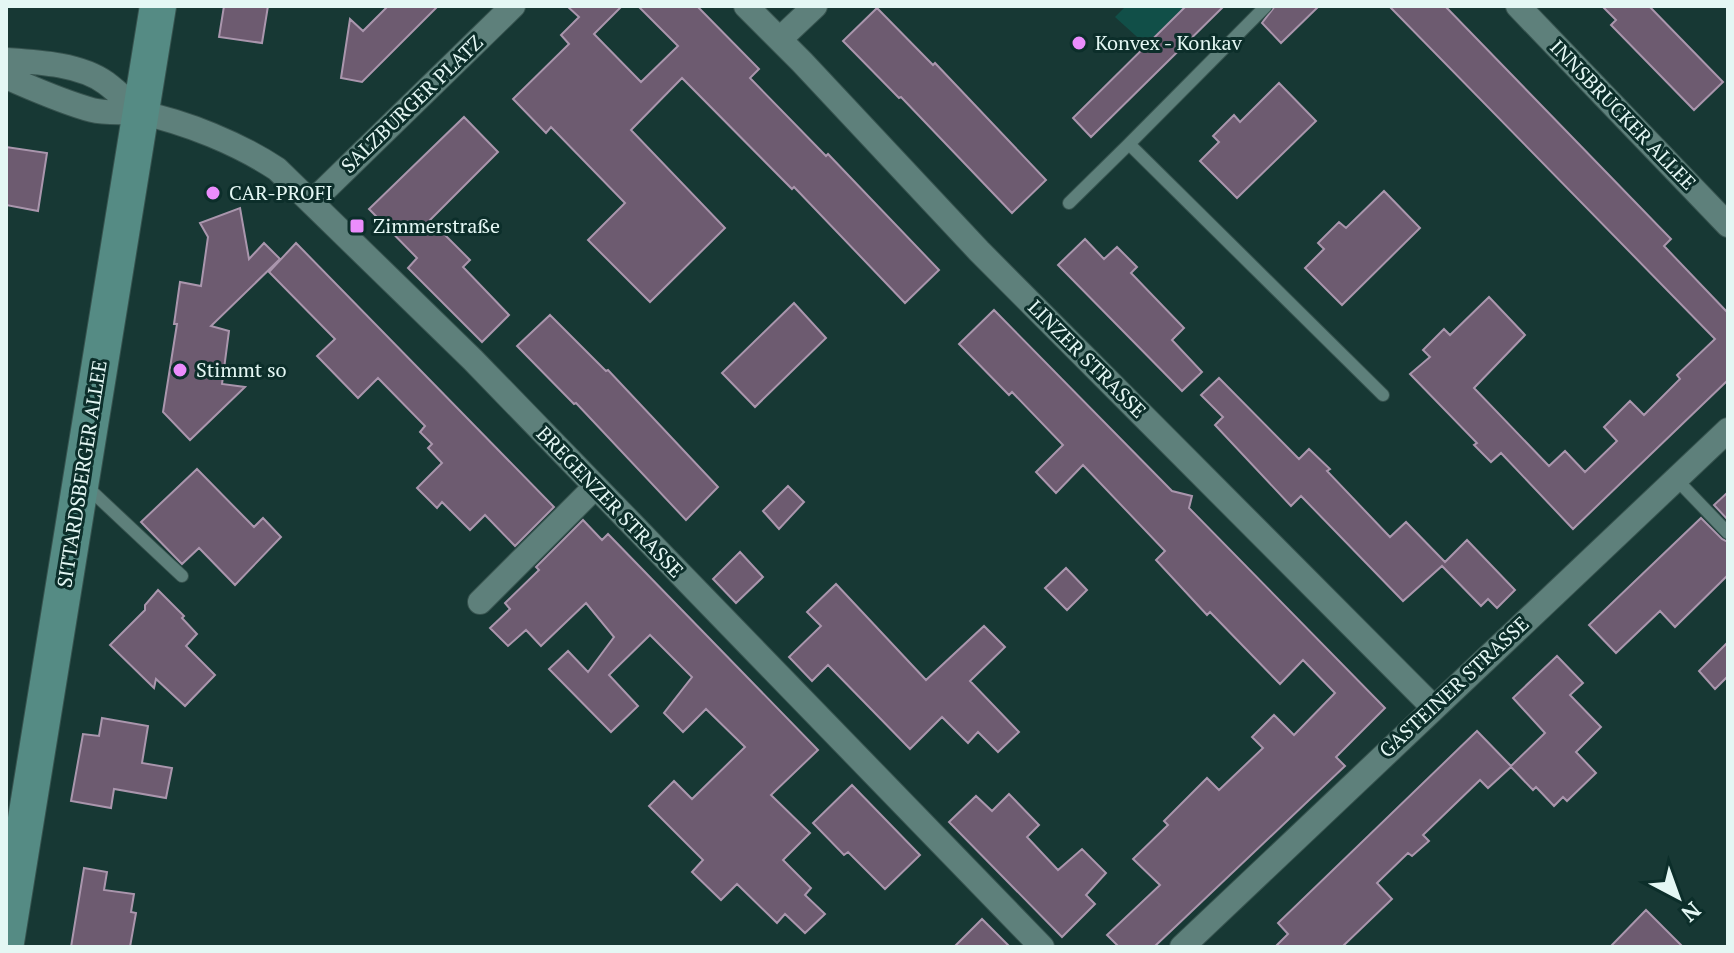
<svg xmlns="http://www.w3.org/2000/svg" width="1734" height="953" viewBox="0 0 1734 953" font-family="'PT Serif',serif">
	<rect width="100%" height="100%" fill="#173834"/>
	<path fill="#114f48" d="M 1126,6 L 1186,6 L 1146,45 L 1115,17 Z"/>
	<path fill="#6d5b70" stroke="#aa96ad" stroke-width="2" d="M 224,6 L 268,6 L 262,43 L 219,37 Z
		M 388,6 L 438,6 L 362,82 L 341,78 L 350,19 L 363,31 Z
		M 567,6 L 622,6 L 594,34 L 641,82 L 678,46 L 638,6 L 697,6 L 759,69 L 750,78 L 826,156 L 828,154 L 939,270 L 905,303 L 794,187 L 792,189 L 682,78 L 631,130 L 725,228 L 650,302 L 588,240 L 625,203 L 551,127 L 546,133 L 513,99 L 569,44 L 561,35 L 579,17 Z
		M 1186,6 L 1224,6 L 1091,137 L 1073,118 Z
		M 1275,6 L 1319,6 L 1281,43 L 1262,23 Z
		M 1389,6 L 1445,6 L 1671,239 L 1664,246 L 1728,313 L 1728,380 L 1573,529 L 1501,453 L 1491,462 L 1474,445 L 1477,443 L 1410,374 L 1430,357 L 1423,350 L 1444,329 L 1450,335 L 1489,297 L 1525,335 L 1474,388 L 1549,466 L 1565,451 L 1585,472 L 1617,441 L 1604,427 L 1630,401 L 1644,415 L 1680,379 L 1677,375 L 1715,339 Z
		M 1602,6 L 1649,6 L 1723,82 L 1694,110 L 1611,25 L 1616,20 Z
		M 877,8 L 933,65 L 935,63 L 1046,180 L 1012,213 L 901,97 L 899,98 L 843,41 Z
		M 1279,83 L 1316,121 L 1237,198 L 1200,161 L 1219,142 L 1213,136 L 1234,115 L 1240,122 Z
		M 464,117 L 498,152 L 430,220 L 470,260 L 463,267 L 509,315 L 482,342 L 408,268 L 417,258 L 369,209 Z
		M 6,147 L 47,153 L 38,211 L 6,205 Z
		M 1384,191 L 1420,228 L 1342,305 L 1305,268 L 1324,249 L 1318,243 L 1339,222 L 1346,228 Z
		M 240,208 L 249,259 L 264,243 L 280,259 L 211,326 L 229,331 L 222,384 L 245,387 L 190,440 L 163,412 L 177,324 L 174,324 L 180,282 L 201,286 L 208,237 L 200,223 Z
		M 1085,239 L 1104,259 L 1117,247 L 1137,267 L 1131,273 L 1184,328 L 1172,340 L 1202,372 L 1182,391 L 1058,265 Z
		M 296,243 L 554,507 L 515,546 L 485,515 L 470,530 L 442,502 L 437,508 L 417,488 L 442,463 L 428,448 L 432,444 L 420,432 L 425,426 L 378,378 L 358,398 L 317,356 L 335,339 L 269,272 Z
		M 794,303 L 826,338 L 755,407 L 722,373 Z
		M 994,310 L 1172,491 L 1192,496 L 1189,508 L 1385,708 L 1336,757 L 1345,766 L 1154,947 L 1119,947 L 1107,935 L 1160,885 L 1133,859 L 1168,825 L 1164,821 L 1207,778 L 1219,790 L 1263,748 L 1252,737 L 1274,715 L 1294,735 L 1335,693 L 1303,660 L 1280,684 L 1210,612 L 1207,615 L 1156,560 L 1165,551 L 1083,465 L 1056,493 L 1036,472 L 1063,445 L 1012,392 L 1009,395 L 959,344 Z
		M 550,315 L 606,371 L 608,370 L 718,487 L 686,520 L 576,403 L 574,404 L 517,346 Z
		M 1219,378 L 1299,459 L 1309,449 L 1330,469 L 1327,471 L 1390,537 L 1406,522 L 1445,562 L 1467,540 L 1515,590 L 1497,608 L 1488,599 L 1481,606 L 1442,566 L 1403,601 L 1301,496 L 1291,506 L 1215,425 L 1223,417 L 1201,395 Z
		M 197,469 L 254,527 L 263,518 L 281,537 L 235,585 L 199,548 L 182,564 L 141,522 Z
		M 788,486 L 804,502 L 779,529 L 763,511 Z
		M 1728,492 L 1728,520 L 1714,505 Z
		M 1701,518 L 1722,539 L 1728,542 L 1728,575 L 1675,627 L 1660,611 L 1616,653 L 1589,625 Z
		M 583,520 L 602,540 L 608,534 L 818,750 L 771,795 L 810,833 L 783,860 L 811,888 L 805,895 L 825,914 L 805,933 L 785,914 L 777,923 L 737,884 L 721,900 L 692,872 L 703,860 L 649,806 L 674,781 L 692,799 L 745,747 L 706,709 L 683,732 L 664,713 L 692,677 L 650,635 L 609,675 L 638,706 L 611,732 L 549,669 L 568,651 L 588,672 L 614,637 L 586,603 L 541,646 L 526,630 L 508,646 L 490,628 L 510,609 L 505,603 L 539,570 L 536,567 Z
		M 740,552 L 763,577 L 736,603 L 713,579 Z
		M 1066,568 L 1087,590 L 1067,610 L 1045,588 Z
		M 836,584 L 926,680 L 984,626 L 1005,647 L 970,681 L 1019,732 L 998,752 L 978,732 L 968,743 L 942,717 L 910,749 L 828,665 L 812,681 L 789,657 L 821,626 L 807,612 Z
		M 158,590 L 184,616 L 182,618 L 197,634 L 186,646 L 215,675 L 185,706 L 156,679 L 154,688 L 110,645 L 145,610 L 145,605 Z
		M 1728,642 L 1728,676 L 1715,689 L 1699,671 Z
		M 1557,656 L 1583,683 L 1570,695 L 1601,727 L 1576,752 L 1596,773 L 1567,801 L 1563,797 L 1554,806 L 1536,787 L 1533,790 L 1511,767 L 1488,788 L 1480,780 L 1423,835 L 1429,841 L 1412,856 L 1408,853 L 1377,883 L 1392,899 L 1342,947 L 1275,947 L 1288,934 L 1278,923 L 1477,731 L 1511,766 L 1545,733 L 1513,698 Z
		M 102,718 L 148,726 L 142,763 L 172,768 L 166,798 L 114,789 L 111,808 L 71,801 L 83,734 L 99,736 Z
		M 852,785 L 920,855 L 885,889 L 848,852 L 844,855 L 813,823 Z
		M 1009,794 L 1039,825 L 1027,837 L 1058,870 L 1082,849 L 1106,873 L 1086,895 L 1095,904 L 1062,937 L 949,822 L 976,796 L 992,811 Z
		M 84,868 L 107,872 L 104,890 L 134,894 L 131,912 L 136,913 L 130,947 L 71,947 Z
		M 1646,910 L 1683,947 L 1610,947 Z
		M 982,919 L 1010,947 L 954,947 Z"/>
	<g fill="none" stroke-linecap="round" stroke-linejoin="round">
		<g stroke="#37534f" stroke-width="14">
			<path id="service" d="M 1129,144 L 1266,6
				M 1069,203 L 1129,144 L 1383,395
				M 1676,479 L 1728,533
				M 85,485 L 182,576"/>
		</g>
		<g stroke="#37534f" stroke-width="26">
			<path id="minor" d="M 746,6 L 802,62 L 979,251 L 1433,707
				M 1518,6 L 1728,225
				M 780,39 L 815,6
				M 6,60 C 37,62 80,64 106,83 C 118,92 129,103 141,113
				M 6,77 C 34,89 62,102 92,110 C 108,114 125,111 141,113 C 186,122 239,144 277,169 L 473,360 L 1042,947
				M 312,202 L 513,6
				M 480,602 L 595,487
				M 1182,947 L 1728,430"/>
		</g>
		<g stroke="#37534f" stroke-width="38">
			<path id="secondary" d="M 6,942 L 158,6"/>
		</g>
		<use href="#service" stroke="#5e807b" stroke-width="12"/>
		<use href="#minor" stroke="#5e807b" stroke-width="24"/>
		<use href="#secondary" stroke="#558b84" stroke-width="36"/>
	</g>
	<g fill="#eb8dfc" stroke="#0c2e2a" stroke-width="3">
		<circle cx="1079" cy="43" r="8"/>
		<circle cx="213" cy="193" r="8"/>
		<rect x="349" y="218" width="16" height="16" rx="4"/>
		<circle cx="180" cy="370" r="8"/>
	</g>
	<g text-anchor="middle" stroke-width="6" stroke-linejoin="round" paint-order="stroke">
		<g font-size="20" fill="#e4f7f4" stroke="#0c2e2a" text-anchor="start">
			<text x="1095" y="50">Konvex - Konkav</text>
			<text x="229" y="200">CAR-PROFI</text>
			<text x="373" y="233">Zimmerstraße</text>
			<text x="196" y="377">Stimmt so</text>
		</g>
		<g font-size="20" fill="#e4f7f4" stroke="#0c2e2a">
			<text transform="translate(412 104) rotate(-44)" y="7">SALZBURGER PLATZ</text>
			<text transform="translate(1623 115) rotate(46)" y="7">INNSBRUCKER ALLEE</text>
			<text transform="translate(1087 359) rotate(45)" y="7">LINZER STRASSE</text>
			<text transform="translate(82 474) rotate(-81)" y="7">SITTARDSBERGER ALLEE</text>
			<text transform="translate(610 502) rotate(46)" y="7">BREGENZER STRASSE</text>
			<text transform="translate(1454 687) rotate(-43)" y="7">GASTEINER STRASSE</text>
		</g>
	</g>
	<rect width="1734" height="953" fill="none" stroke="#e4f7f4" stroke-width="16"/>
	<g transform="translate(1678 897) rotate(139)" stroke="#0c2e2a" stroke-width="6" paint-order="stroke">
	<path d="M0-6L14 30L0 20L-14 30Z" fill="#e4f7f4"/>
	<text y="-12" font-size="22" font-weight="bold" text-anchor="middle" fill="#e4f7f4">N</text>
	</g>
</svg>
